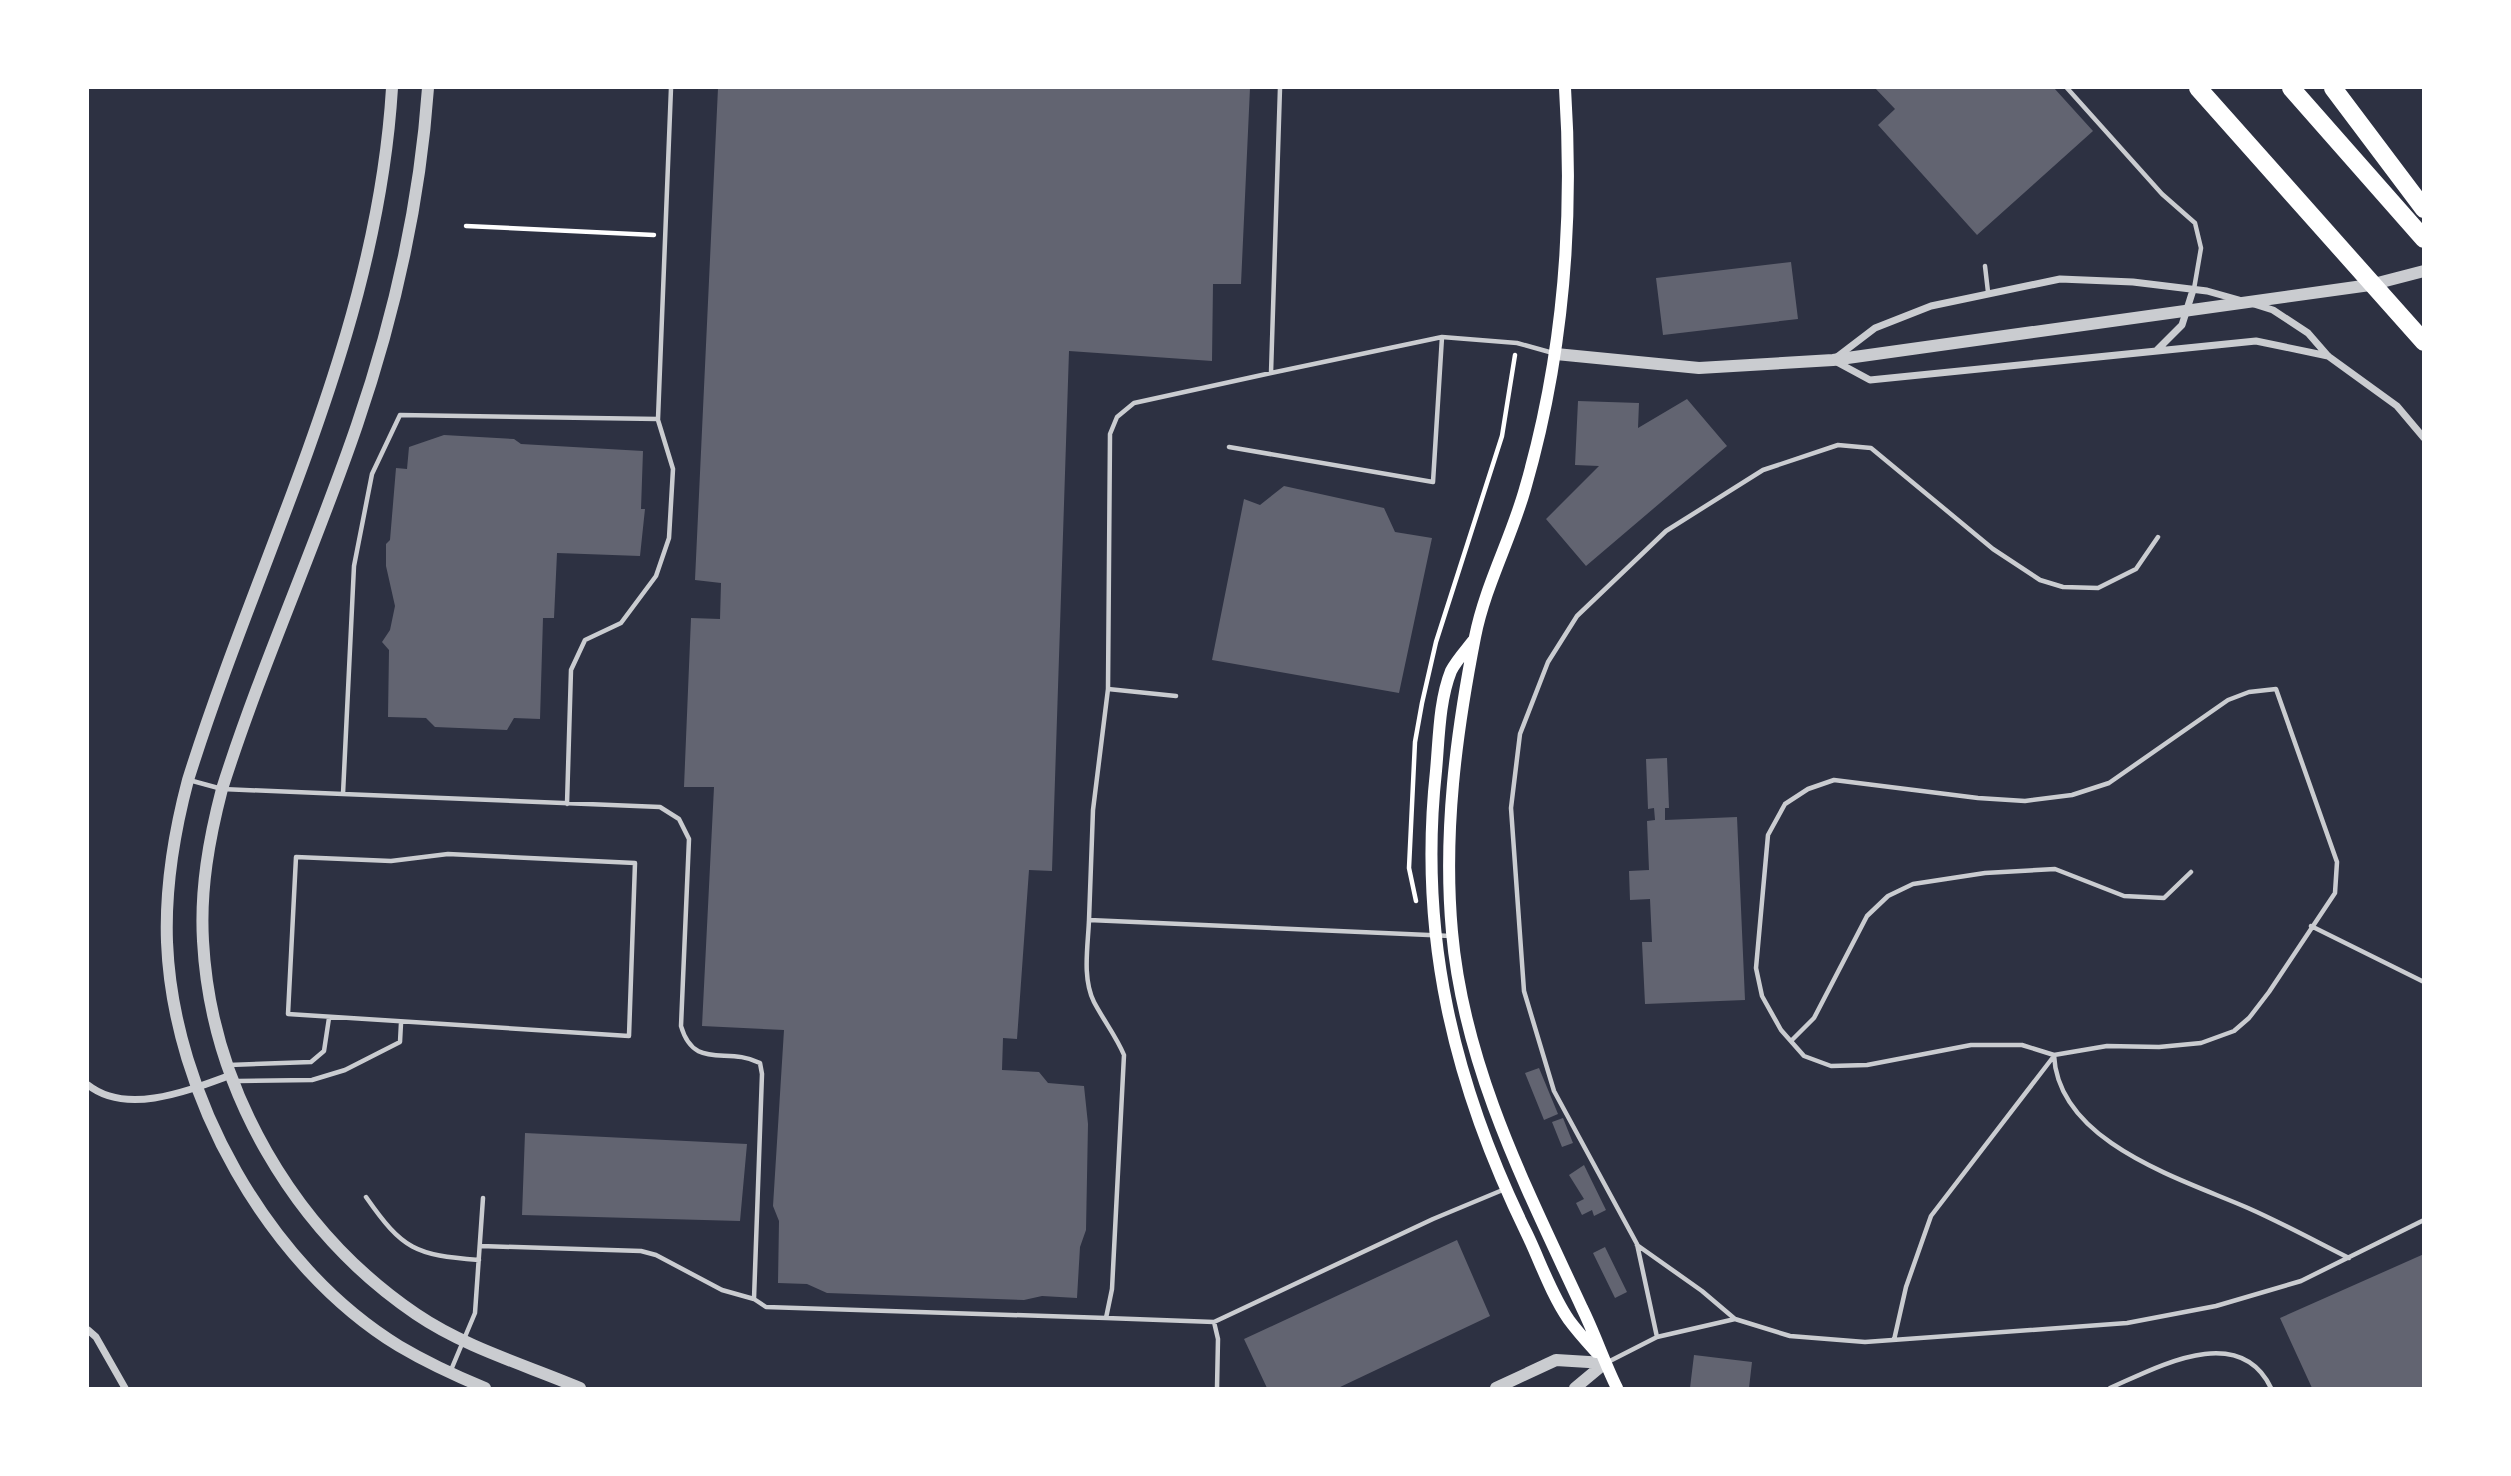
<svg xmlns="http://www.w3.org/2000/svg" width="2511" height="1476" viewBox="0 0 2511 1476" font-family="Cabin,sans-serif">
	<rect width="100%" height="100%" fill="#2d3142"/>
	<path fill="#626471" d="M 718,88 L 1250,88 L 1241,284 L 1213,284 L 1212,361 L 1069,351 L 1052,871 L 1029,870 L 1017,1039 L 1003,1038 L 1002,1070 L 1039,1072 L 1048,1083 L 1084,1086 L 1088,1124 L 1086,1230 L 1080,1247 L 1077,1298 L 1042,1296 L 1024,1300 L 827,1293 L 807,1284 L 778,1283 L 779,1221 L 773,1206 L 784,1030 L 702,1026 L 714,787 L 684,787 L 691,618 L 720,619 L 721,583 L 695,580 Z
		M 1875,88 L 2054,88 L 2093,131 L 1977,235 L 1878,125 L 1895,109 Z
		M 1791,262 L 1798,319 L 1663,335 L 1656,278 Z
		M 1687,399 L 1727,446 L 1586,566 L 1546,519 L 1599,466 L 1575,465 L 1578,401 L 1639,403 L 1638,428 Z
		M 444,435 L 514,439 L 521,444 L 643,451 L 641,509 L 645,509 L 640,556 L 557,553 L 554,618 L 543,618 L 540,719 L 514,718 L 507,730 L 435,727 L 426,718 L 388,717 L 389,650 L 382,642 L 390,630 L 395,606 L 386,566 L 386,544 L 390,540 L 396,468 L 407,469 L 409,447 Z
		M 1284,486 L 1384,508 L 1395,532 L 1432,538 L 1399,693 L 1212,660 L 1244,499 L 1260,505 Z
		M 1667,758 L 1669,808 L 1665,808 L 1665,820 L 1737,817 L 1745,1000 L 1645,1004 L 1642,942 L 1652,942 L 1650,899 L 1630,900 L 1629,871 L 1649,870 L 1647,821 L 1655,820 L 1654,808 L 1648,809 L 1646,759 Z
		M 1539,1068 L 1558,1114 L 1544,1120 L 1525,1073 Z
		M 1563,1118 L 1573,1143 L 1562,1147 L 1552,1122 Z
		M 525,1133 L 747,1144 L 740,1221 L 522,1215 Z
		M 1584,1165 L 1606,1210 L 1594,1216 L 1592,1210 L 1582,1215 L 1576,1203 L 1584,1199 L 1569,1175 Z
		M 1457,1240 L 1490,1316 L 1338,1388 L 1267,1388 L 1244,1339 Z
		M 1605,1247 L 1627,1292 L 1615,1298 L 1593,1253 Z
		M 2424,1254 L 2424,1388 L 2312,1388 L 2280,1318 Z
		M 1694,1355 L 1752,1362 L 1749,1388 L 1690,1388 Z"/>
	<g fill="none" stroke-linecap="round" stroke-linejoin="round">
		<path stroke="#fff" stroke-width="4.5" d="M 466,226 L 654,235
			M 1416,901 L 1409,868 L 1415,742 L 1422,703 L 1436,642 L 1502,436 L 1515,355"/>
		<path stroke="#caccd0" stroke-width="4.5" d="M 671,88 L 658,419 L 400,415 L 372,474 L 354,566 L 343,794 L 660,807 L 679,819 L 689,839 L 681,1026 C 694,1071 727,1046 760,1063 L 762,1074 L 754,1299 L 766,1307 L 1106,1318 L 1112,1289 L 1124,1055 C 1116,1036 1104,1021 1094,1002 C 1082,978 1088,946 1089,920 L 1451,936
			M 1280,88 L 1271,373 L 1442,337 L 1517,343 L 1553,353
			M 2067,88 L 2162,194 L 2195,223 L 2201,248 L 2194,289
			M 1985,266 L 1988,292
			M 1229,447 L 1433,482 L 1442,337
			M 1108,689 L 1110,434 L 1117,417 L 1134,403 L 1271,373
			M 2276,689 L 2337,862 L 2335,893 L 2269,992 L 2249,1018 L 2234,1031 L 2201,1043 L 2159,1047 L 2107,1046 L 2054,1055 L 2022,1045 L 1971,1045 L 1867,1065 L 1831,1066 L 1804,1056 L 1781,1030 L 1762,996 L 1756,968 L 1768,835 L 1785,804 L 1808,789 L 1834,780 L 1978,798 L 2025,801 L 2072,795 L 2109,783 L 2228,700 L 2249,692 Z
			M 189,780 L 222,789 L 343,794
			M 567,804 L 571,670 L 585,640 L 621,623 L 656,576 L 669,538 L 673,469 L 658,420
			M 448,854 L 635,863 L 629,1036 L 288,1014 L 296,857 L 391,861 Z
			M 1089,920 L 1093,810 L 1108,689 L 1176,696
			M 2311,926 L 2424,982
			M 1791,1041 L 1814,1018 L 1867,916 L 1888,896 L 1913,884 L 1985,873 L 2055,869 L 2124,896 L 2164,898 L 2191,872
			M 2054,1055 C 2058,1143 2182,1179 2248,1208 C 2282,1223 2315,1241 2349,1258
			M 229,1065 L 311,1062 L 324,1051 L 329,1018
			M 238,1081 L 312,1080 L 345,1070 L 400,1042 L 401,1023
			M 366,1197 C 403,1250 415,1255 479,1260
			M 1637,1245 L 1702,1291 L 1735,1319 L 1790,1336 L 1865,1342 L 2127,1323 L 2216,1306 L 2301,1281 L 2424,1220
			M 481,1246 L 641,1251 L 656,1255 L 722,1290 L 754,1299
			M 1106,1318 L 1214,1322 L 1218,1339 L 1217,1388
			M 1214,1322 L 1433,1219 L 1505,1189
			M 1657,1337 L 1637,1244 L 1554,1091 L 1524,991 L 1511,808 L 1520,734 L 1548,662 L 1577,616 L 1666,531 L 1763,470 L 1838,445 L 1871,448 L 1993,549 L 2040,580 L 2063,587 L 2098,588 L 2136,569 L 2158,537
			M 1894,1340 L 1906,1287 L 1931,1216 L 2054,1056
			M 1606,1363 L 1657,1337 L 1735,1319
			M 451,1370 L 475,1313 L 483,1198
			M 2110,1388 C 2156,1368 2239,1321 2271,1388"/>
		<path stroke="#caccd0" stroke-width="7" d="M 2239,300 L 2207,291 L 2133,282 L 2060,279 L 1931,306 L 1875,328 L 1833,360 L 1870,380 L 2256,341 L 2328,356
			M 2254,304 L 2273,310 L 2308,333 L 2328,356 L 2397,406 L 2424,438
			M 2157,350 L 2182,325 L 2193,290
			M 88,1085 C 127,1116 190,1090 231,1075
			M 88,1330 L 96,1337 L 125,1388"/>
		<path stroke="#caccd0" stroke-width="12" d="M 392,88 C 377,336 261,547 188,780 C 174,833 165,887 167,942 C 173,1095 268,1266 399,1346 C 426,1362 456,1376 485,1388
			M 428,88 C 420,202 394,317 357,425 C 315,548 261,666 222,789 C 209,839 200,889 203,941 C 211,1089 294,1231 416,1314 C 466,1348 526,1365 580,1388
			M 1556,354 L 1699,368 L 1833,360 L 2370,285 L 2424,271
			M 1496,1388 L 1556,1360 L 1605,1363
			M 1575,1388 L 1605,1363"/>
		<path stroke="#fff" stroke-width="12" d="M 1565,88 C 1574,224 1563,358 1525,489 C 1511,539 1485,586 1475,637 C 1456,734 1443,833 1452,932 C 1464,1067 1526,1187 1582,1308 C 1595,1334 1604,1362 1617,1388
			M 1473,641 C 1466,650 1456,661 1451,671 C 1439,701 1439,739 1436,771 C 1418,936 1454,1085 1527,1234 C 1540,1261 1551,1294 1569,1320 C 1577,1331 1587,1342 1596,1352"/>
		<path stroke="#fff" stroke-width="18" d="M 2198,88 L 2424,342
			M 2291,88 L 2424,239
			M 2333,88 L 2424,209"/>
	</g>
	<rect width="2511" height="1476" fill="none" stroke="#ffffff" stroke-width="178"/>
</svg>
